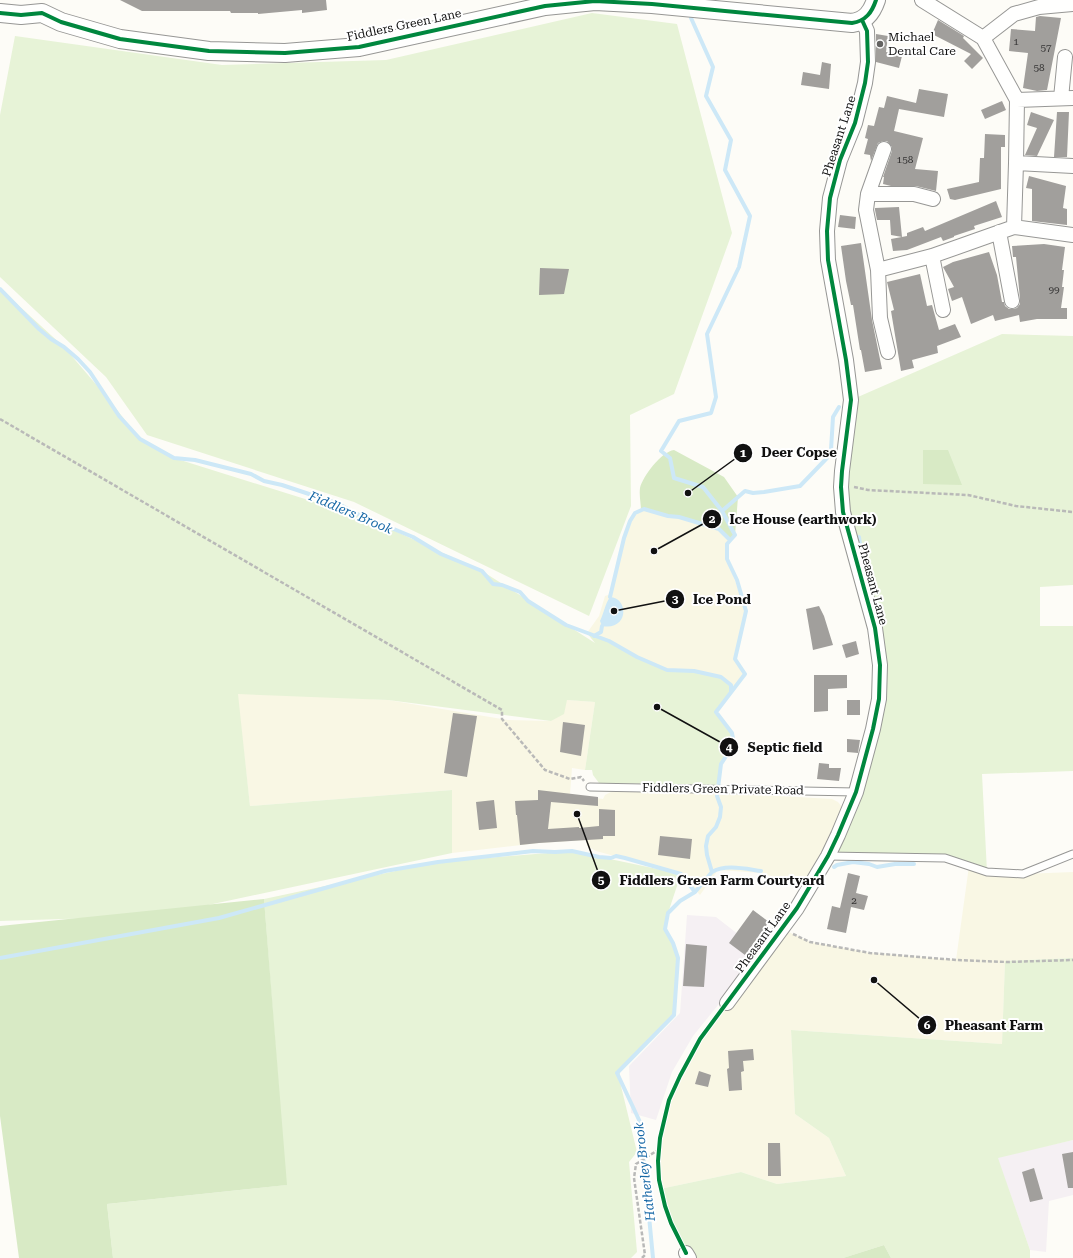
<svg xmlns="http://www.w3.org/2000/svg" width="1073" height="1258" viewBox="0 0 1073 1258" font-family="'Roboto Serif',serif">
	<rect width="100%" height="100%" fill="#fdfcf7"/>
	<path fill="#f5f0f3" d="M 687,915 L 716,917 L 761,952 L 693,1036 L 672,1072 L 656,1120 L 631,1113 L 629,1066 L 680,1013 Z
		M 1073,1140 L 1073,1195 L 1049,1201 L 1046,1252 L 1030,1250 L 997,1157 Z"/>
	<path fill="#f9f7e4" d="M 644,509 L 668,516 L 679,517 L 719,529 L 730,540 L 727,544 L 727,559 L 746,611 L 735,659 L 745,674 L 731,692 L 731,685 L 694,671 L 667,670 L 587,633 L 599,616 L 605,596 L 611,594 L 624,538 L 630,521 L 635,513 Z
		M 237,692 L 388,700 L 508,720 L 551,721 L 567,700 L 595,702 L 585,770 L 572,768 L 570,794 L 603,799 L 605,795 L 611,792 L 710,792 L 832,799 L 838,802 L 842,807 L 842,812 L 807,888 L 762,873 L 718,870 L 700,895 L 681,874 L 596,851 L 587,846 L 586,840 L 539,843 L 452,853 L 452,790 L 250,806 Z
		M 969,866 L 1023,874 L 1073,872 L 1073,958 L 1005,961 L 1002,1044 L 791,1030 L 795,1114 L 829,1138 L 846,1176 L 777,1184 L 741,1172 L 660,1189 L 658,1161 L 660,1138 L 665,1113 L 674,1088 L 700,1039 L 782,929 L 810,942 L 870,953 L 956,960 Z"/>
	<path fill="#e7f3d7" d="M 592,13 L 677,24 L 732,233 L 674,394 L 630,415 L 631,506 L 589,616 L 354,502 L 147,435 L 106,377 L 0,277 L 0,115 L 15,36 L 222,65 L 386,60 Z
		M 0,290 L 5,293 L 64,347 L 106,396 L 140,439 L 174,458 L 369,519 L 482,571 L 595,643 L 587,633 L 609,641 L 637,657 L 667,670 L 694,671 L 721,677 L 731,685 L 731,692 L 716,712 L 732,733 L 734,744 L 721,764 L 718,785 L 599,783 L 593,775 L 592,770 L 585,770 L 595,702 L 567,700 L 564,714 L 551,721 L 388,700 L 238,694 L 250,806 L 452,790 L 452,853 L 157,916 L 0,921 Z
		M 1002,334 L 1073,336 L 1073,585 L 1040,587 L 1040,626 L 1073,626 L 1073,771 L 982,774 L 987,872 L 945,858 L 828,856 L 838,835 L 880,683 L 843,512 L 851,400 Z
		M 572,851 L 681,874 L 668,913 L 665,929 L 678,958 L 674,1015 L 620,1072 L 620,1082 L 637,1152 L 629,1162 L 637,1252 L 631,1258 L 113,1258 L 107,1204 L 286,1185 L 264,899 L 438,862 Z
		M 1073,958 L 1073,1140 L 998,1158 L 1030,1250 L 1030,1258 L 891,1258 L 884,1245 L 843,1258 L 689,1258 C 675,1237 666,1214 660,1189 L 741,1172 L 777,1184 L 846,1176 L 829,1138 L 795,1114 L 791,1030 L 1002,1044 L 1005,961 Z"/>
	<path fill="#d8eac5" d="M 674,450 L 724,477 L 738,497 L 735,535 L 730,540 L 719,529 L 679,518 L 641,510 C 641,504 639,495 640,488 C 643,476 661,452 674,450 Z
		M 923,450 L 948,450 L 962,485 L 923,484 Z
		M 264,899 L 287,1185 L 107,1204 L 113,1258 L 19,1258 L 0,1116 L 0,926 Z
		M 884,1245 L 891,1258 L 843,1258 Z"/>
	<path fill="#cde8f7" d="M 610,597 C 629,598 629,631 602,626 L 600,621 C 604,613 605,604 610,597 Z"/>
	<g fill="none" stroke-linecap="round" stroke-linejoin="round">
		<path stroke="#cde8f7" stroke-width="4" d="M 0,289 L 39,329 L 51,339 L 64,347 L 78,359 L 90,372 L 119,416 L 140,439 L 174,458 L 195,460 L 251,474 L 264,481 L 282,485 L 339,504 L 355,513 L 413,537 L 441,554 L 482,571 L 493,584 L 502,585 L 520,592 L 528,601 L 566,625 L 609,641 L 637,657 L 667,670 L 694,671 L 721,677 L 731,685 L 731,692
			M 722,511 L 745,491 L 753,493 L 764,492 L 800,486 L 827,458 L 831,450 L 833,417 L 839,407
			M 859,537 L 862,557 L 869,582
			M 610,597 L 624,538 L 630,521 L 635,513 L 644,509 L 668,516 L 679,517 L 719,529 L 730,540
			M 594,636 L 601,632 L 602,626
			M 834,867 L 837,865 L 853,862 L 869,864 L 877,867 L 895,864 L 914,864
			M 712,872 C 725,864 746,869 761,871
			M 0,958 L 219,918 L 385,871 L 438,862 L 533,851 L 555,852 L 572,851 L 599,857 L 611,858 L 616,856 L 625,858 L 681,874 L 695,892
			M 653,1258 L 640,1122 L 617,1073 L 674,1015 L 678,958 L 673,943 L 665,929 L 668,913 L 680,901 L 695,892 L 712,872 L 707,855 L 706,846 L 708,836 L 716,827 L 720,817 L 721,807 L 717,796 L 721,764 L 734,744 L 732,733 L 716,712 L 745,674 L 735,659 L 746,611 L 737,580 L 727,559 L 727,544 L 735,535 L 722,511 L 703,487 L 674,478 L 670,458 L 661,451 L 679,421 L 711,413 L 716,397 L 707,334 L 739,267 L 750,216 L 725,170 L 731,140 L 706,96 L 713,67 L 691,18"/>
	</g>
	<path fill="#a19f9c" d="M 120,0 L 326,0 L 327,10 L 302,13 L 302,10 L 258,14 L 258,13 L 231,13 L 230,11 L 142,11 Z
		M 1040,16 L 1061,18 L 1047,90 L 1037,91 L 1023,88 L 1028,53 L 1009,51 L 1011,29 L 1035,31 L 1036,17 Z
		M 938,20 L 964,36 L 963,38 L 983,58 L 972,69 L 964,61 L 971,54 L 932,34 Z
		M 876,34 L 888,36 L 886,52 L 902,56 L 899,68 L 876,62 Z
		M 822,62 L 831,64 L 829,89 L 801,85 L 803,72 L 820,75 Z
		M 919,89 L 948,94 L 944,117 L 899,109 L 894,131 L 923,138 L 915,169 L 938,171 L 936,191 L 916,186 L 891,186 L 883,184 L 884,177 L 883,177 L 892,151 L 892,147 L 887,141 L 883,141 L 878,143 L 871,161 L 870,155 L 864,154 L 868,139 L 865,138 L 868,125 L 874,126 L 879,107 L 884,108 L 887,96 L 916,103 Z
		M 1002,101 L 1006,110 L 985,119 L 981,110 Z
		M 1031,112 L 1054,120 L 1037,156 L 1025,155 L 1037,128 L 1027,125 Z
		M 1057,112 L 1069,112 L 1067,157 L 1054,157 Z
		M 985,134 L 1005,135 L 1005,147 L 1001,147 L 1001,189 L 955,200 L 950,199 L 947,189 L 979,182 L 980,158 L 984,158 Z
		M 1029,176 L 1066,186 L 1063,208 L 1067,209 L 1067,225 L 1032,221 L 1032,189 L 1026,188 Z
		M 996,201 L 1002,217 L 977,225 L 974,226 L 975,229 L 954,236 L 954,237 L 943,241 L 941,237 L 907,250 L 893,251 L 891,239 L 907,236 L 907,233 L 923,227 L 925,231 Z
		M 899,207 L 902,237 L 891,235 L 890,220 L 877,220 L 875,210 L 875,208 Z
		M 840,215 L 856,217 L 855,229 L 838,227 Z
		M 861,243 L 872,320 L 882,369 L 865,372 L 861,350 L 860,350 L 853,305 L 851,305 L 846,281 L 841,246 Z
		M 1044,244 L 1065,247 L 1062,270 L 1064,270 L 1062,287 L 1064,287 L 1061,308 L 1067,308 L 1067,319 L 1037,319 L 1020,322 L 1019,315 L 995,321 L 993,315 L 971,324 L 962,297 L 952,301 L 948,289 L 954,287 L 943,267 L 953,262 L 989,252 L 997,275 L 1002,302 L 1004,302 L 1005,306 L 1009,309 L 1013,309 L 1017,308 L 1020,304 L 1020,299 L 1016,257 L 1013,257 L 1012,246 Z
		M 540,268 L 569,269 L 564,294 L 539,295 Z
		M 920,274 L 927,306 L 932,305 L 939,330 L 955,324 L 961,337 L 937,346 L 938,353 L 912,360 L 914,368 L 901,371 L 891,311 L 894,310 L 887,282 Z
		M 819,606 L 824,616 L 833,645 L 813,650 L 806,609 Z
		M 856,641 L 859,654 L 846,658 L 842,645 Z
		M 814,675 L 847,675 L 847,688 L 828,689 L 828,711 L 814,712 Z
		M 847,700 L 860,700 L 860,715 L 847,715 Z
		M 453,713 L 477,716 L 467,777 L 444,773 Z
		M 563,722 L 585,725 L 581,756 L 560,752 Z
		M 847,739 L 860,740 L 858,753 L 847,752 Z
		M 819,763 L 829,764 L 829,768 L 841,768 L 839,781 L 817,779 Z
		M 538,790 L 598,797 L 598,806 L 551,802 L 548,829 L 579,827 L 579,828 L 599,826 L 599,809 L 615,810 L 615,836 L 603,836 L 603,839 L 539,843 L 520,845 L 517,815 L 516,815 L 515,801 L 538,800 Z
		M 494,800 L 497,828 L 479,830 L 476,802 Z
		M 660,836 L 692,839 L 690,859 L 658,855 Z
		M 848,873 L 860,876 L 856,893 L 868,896 L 864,910 L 851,907 L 846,933 L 827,929 L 832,906 L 840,908 Z
		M 753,910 L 769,922 L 745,955 L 729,943 Z
		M 686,944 L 707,946 L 704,987 L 683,986 Z
		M 753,1049 L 754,1060 L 743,1061 L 744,1071 L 741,1072 L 742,1090 L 729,1091 L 727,1069 L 729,1068 L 728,1051 Z
		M 699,1071 L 711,1075 L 708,1087 L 695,1084 Z
		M 768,1143 L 780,1143 L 781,1176 L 768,1176 Z
		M 1073,1152 L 1073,1188 L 1068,1188 L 1062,1154 Z
		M 1034,1168 L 1043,1199 L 1030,1202 L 1022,1172 Z"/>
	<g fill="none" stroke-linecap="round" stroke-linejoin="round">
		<g stroke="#979795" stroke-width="9">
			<path id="service" d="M 590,787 L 856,792
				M 828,856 L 945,858 L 987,872 L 1023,874 L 1073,854"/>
		</g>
		<g stroke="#979795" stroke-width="16">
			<path id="minor" d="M 922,0 L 983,38 L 1017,100 L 1073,98
				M 983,38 L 1014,14 L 1039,7 L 1073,4
				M 1061,98 L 1065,57
				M 1017,100 L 1016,163 L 1014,227 L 1073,235
				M 1016,163 L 1073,166
				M 868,194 L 884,149
				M 999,232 L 1012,301
				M 932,256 L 943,310
				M 878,270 L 932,256 L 1014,227
				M 888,352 L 880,318 L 878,270 L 866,210 L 868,194 L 914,194 L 933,199
				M 727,1003 L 797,908 L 828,856 L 838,835 L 856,792 L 873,729 L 879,699 L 880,665 L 875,628 L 843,512 L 841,487 L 842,471 L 851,400 L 846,360 L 828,260 L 827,231 L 830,198 L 840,160 L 855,123 L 865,83 L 868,62 L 867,31 L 862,20
				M 686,1253 L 689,1258"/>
		</g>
		<g stroke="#979795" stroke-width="20">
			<path id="tertiary" d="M 0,13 L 21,15 L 42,13 L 61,22 L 120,39 L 209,51 L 285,53 L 359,47 L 545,6 L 595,1 L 652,4 L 852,23 C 866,21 872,12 876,0"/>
		</g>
		<path stroke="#b9b9b8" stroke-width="2.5" stroke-dasharray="4 2" stroke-linecap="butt" d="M 0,419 L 502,710 L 502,719 L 545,770 L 570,779 L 581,777 L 584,781
			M 854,487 L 868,490 L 968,495 L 1016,506 L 1073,512
			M 793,934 L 810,942 L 870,953 L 957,960 L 1007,962 L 1073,960
			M 642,1258 L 645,1255 L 634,1178 L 636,1164 L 658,1150"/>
		<use href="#service" stroke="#fffffe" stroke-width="7"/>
		<use href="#minor" stroke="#fffffe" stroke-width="14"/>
		<use href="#tertiary" stroke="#fffffe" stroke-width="18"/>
		<g stroke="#fff" stroke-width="6">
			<path id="cycleway" d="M 0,13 L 21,15 L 42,13 L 61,22 L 120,39 L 209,51 L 285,53 L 359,47 L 545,6 L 595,1 L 652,4 L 852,23 C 866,21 872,12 876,0
				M 686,1253 L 671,1223 L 665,1206 L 659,1180 L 658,1161 L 660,1138 L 669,1100 L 680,1076 L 700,1039 L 797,908 L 828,856 L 838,835 L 856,792 L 873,729 L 879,699 L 880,665 L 875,628 L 843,512 L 841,487 L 842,471 L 851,400 L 846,360 L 828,260 L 827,231 L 830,198 L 840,160 L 855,123 L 865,83 L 868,62 L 867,31 L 862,20"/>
		</g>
		<use href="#cycleway" stroke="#00873e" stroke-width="4"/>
	</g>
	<circle fill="#646362" stroke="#fff" stroke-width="1.5" cx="880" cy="44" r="4"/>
	<g text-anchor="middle" stroke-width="4" stroke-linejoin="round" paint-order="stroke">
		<g font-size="10" fill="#353434">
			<text x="1016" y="45">1</text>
			<text x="1046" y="51">57</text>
			<text x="1039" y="71">58</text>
			<text x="905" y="163">158</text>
			<text x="1054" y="293">99</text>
			<text x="854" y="904">2</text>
		</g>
		<g font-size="12" fill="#111" stroke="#fff">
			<text transform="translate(404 25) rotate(-12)" y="4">Fiddlers Green Lane</text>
			<text transform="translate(839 136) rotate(-72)" y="4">Pheasant Lane</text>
			<text transform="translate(873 584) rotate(75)" y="4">Pheasant Lane</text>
			<text transform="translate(723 789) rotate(1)" y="4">Fiddlers Green Private Road</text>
			<text transform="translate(763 937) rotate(-54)" y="4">Pheasant Lane</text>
		</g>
		<g font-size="12" fill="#111" stroke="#fff" text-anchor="start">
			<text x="888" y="41">Michael<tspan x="888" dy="14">Dental Care</tspan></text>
		</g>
		<g font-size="13" font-style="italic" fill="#1768a6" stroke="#fff">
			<text transform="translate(351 512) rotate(23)" y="5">Fiddlers Brook</text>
			<text transform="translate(644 1172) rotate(-97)" y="5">Hatherley Brook</text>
		</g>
	</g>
	<path fill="none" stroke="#111" stroke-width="1.5" d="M688 493L743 453M654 551L712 519M614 611L675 599M657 707L729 747M577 814L601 880M874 980L927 1025"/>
	<g fill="#111" stroke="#fff" stroke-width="1.5">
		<circle cx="688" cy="493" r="4"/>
		<circle cx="654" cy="551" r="4"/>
		<circle cx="614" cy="611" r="4"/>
		<circle cx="657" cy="707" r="4"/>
		<circle cx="577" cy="814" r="4"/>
		<circle cx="874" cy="980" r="4"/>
		<circle cx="743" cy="453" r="10"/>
		<circle cx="712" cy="519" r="10"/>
		<circle cx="675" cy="599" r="10"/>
		<circle cx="729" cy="747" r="10"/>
		<circle cx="601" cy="880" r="10"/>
		<circle cx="927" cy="1025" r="10"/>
	</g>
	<g font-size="12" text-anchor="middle" font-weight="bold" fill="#fff">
		<text x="743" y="457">1</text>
		<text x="712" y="523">2</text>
		<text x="675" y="603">3</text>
		<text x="729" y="751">4</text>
		<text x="601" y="884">5</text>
		<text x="927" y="1029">6</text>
	</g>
	<g font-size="13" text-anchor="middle" font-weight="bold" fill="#111" stroke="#fff" stroke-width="4" stroke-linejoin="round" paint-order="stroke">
		<text x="799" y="457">Deer Copse</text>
		<text x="803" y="524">Ice House (earthwork)</text>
		<text x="722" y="604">Ice Pond</text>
		<text x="785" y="752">Septic field</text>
		<text x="722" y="885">Fiddlers Green Farm Courtyard</text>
		<text x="994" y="1030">Pheasant Farm</text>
	</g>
</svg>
